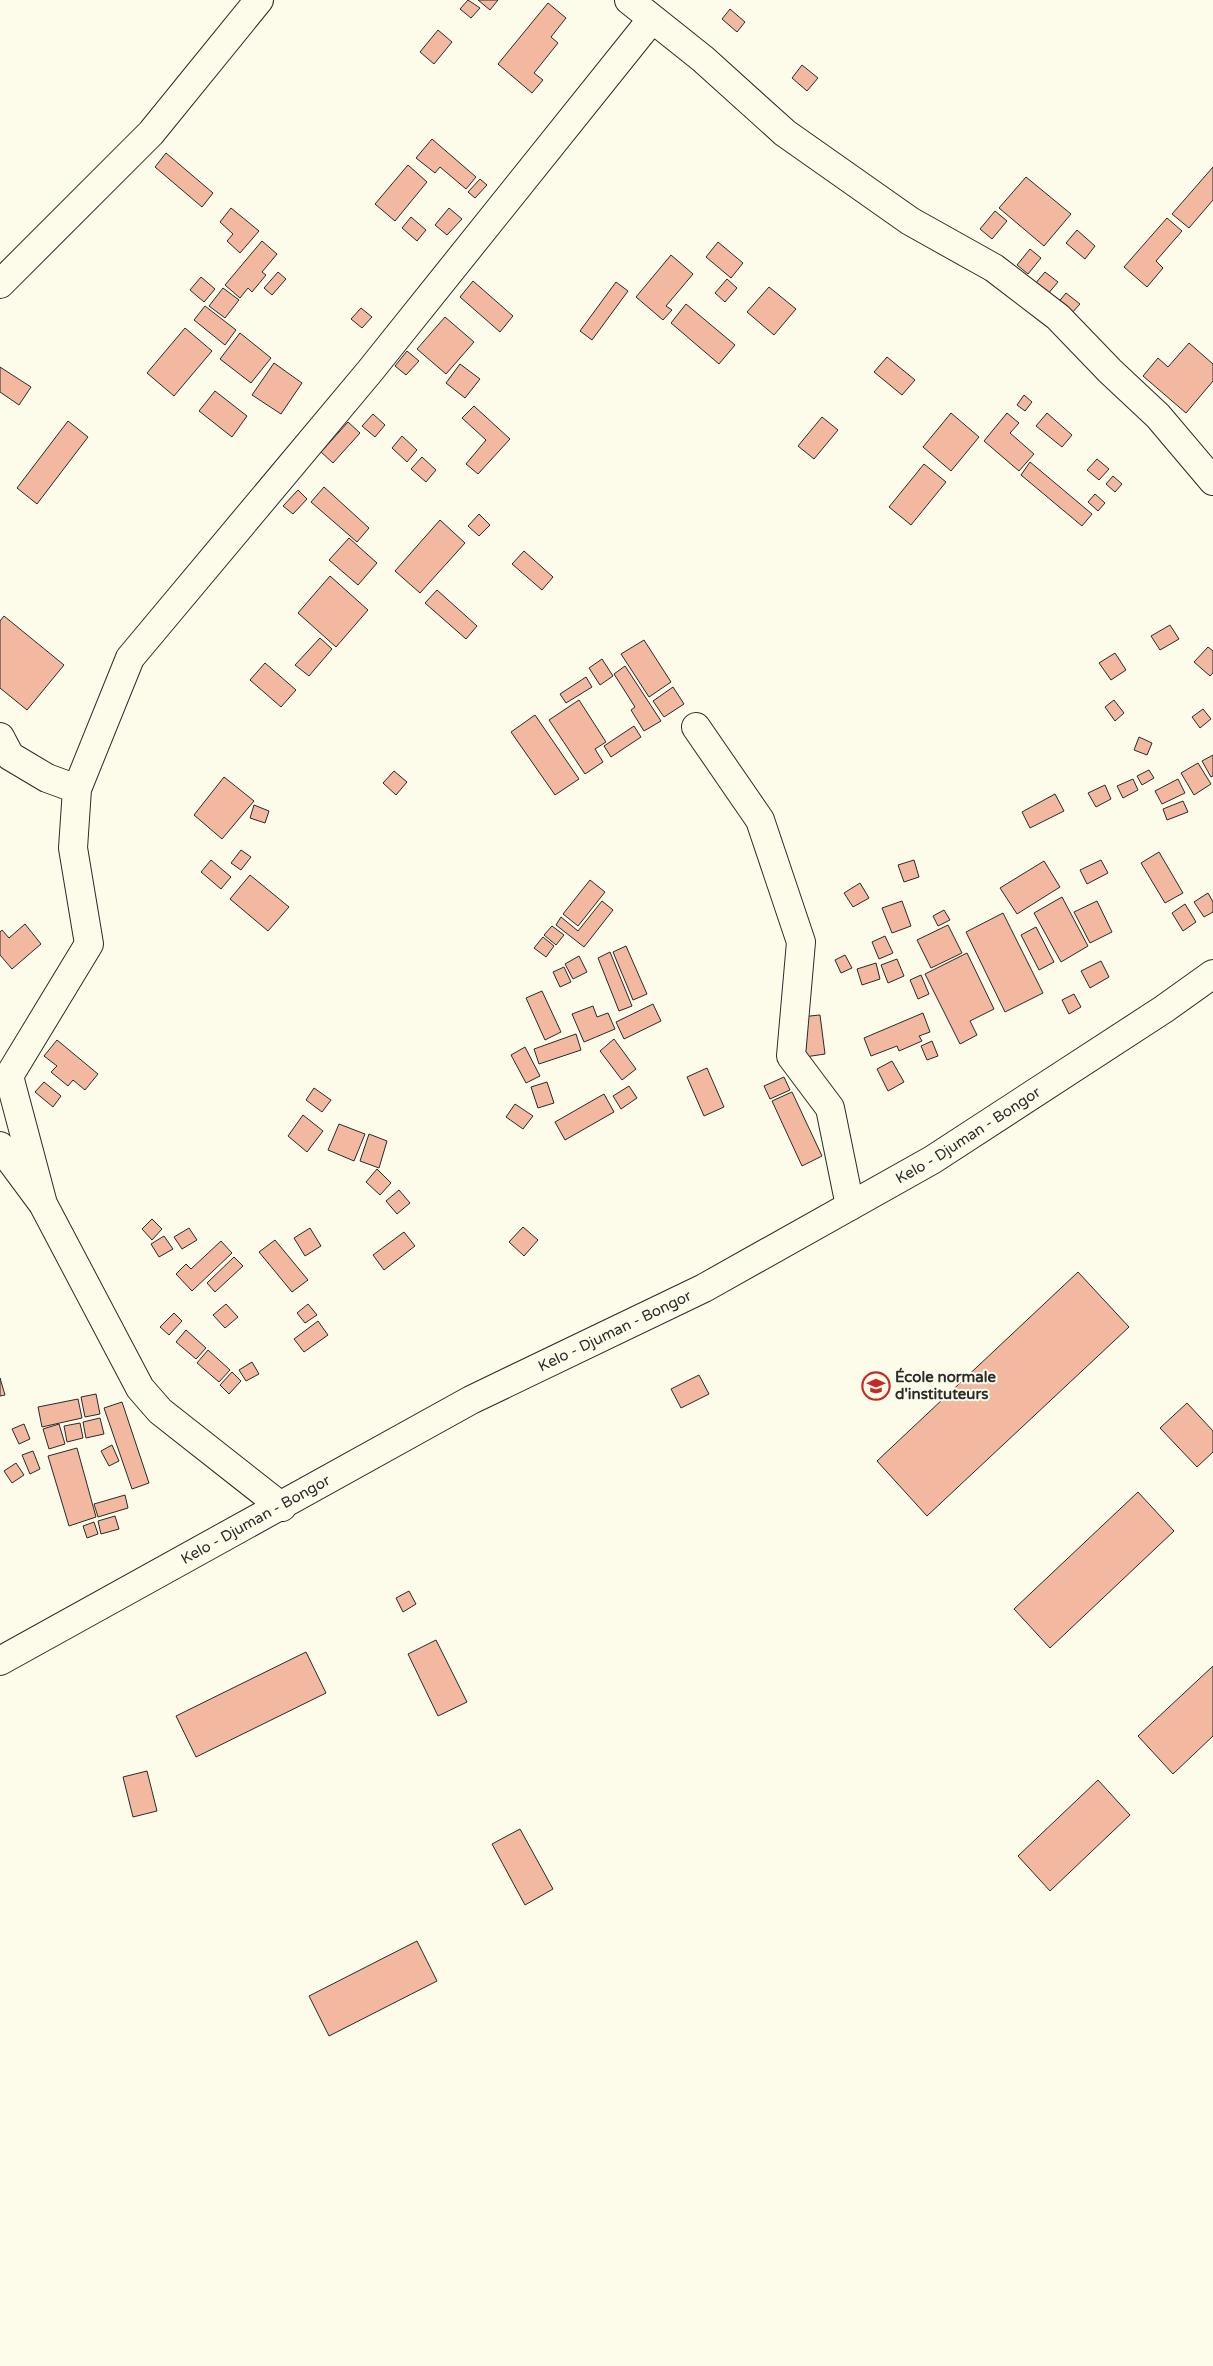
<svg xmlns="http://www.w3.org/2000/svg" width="1213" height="2366" viewBox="0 0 1213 2366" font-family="'Varela Round',sans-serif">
	<rect width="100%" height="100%" fill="#fdfbea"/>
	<path fill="#f2b8a0" stroke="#2b2b2b" d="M 468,0 L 480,8 L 471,18 L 460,9 Z
		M 478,0 L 498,0 L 490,10 Z
		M 548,3 L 566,18 L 551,37 L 558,43 L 534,73 L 543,80 L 532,93 L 498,64 Z
		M 730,9 L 745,22 L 737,32 L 722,19 Z
		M 438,30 L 452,42 L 434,64 L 420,52 Z
		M 802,65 L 818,78 L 807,91 L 792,78 Z
		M 432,139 L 476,177 L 466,189 L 440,167 L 435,173 L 416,158 Z
		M 166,153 L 213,193 L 202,207 L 155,167 Z
		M 408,165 L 427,182 L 395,221 L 375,204 Z
		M 1213,167 L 1213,200 L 1189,228 L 1172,214 Z
		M 1026,177 L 1071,214 L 1044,246 L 999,208 Z
		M 480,179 L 487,185 L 475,198 L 468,192 Z
		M 231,208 L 259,231 L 240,253 L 227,241 L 233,234 L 220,222 Z
		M 449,208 L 462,219 L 447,235 L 435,225 Z
		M 995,211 L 1007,221 L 992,239 L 980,229 Z
		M 411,217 L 426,230 L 417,241 L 402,228 Z
		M 1167,218 L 1182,231 L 1156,261 L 1163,268 L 1147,287 L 1124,267 Z
		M 1077,230 L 1095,246 L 1085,259 L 1066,243 Z
		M 262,241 L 277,254 L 262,272 L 266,275 L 252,292 L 248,288 L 240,298 L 225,285 Z
		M 718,242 L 743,263 L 731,278 L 706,257 Z
		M 1030,249 L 1041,258 L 1028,274 L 1017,265 Z
		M 671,255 L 693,274 L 666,306 L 672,310 L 663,320 L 636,297 Z
		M 278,272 L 286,279 L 272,295 L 264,288 Z
		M 1045,272 L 1058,282 L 1047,295 L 1034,285 Z
		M 201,277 L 215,289 L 204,302 L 190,290 Z
		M 727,279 L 737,288 L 725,302 L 715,293 Z
		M 473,281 L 513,316 L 500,332 L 460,297 Z
		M 616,282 L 628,291 L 592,340 L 580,331 Z
		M 769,287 L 796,309 L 774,335 L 747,312 Z
		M 223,288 L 239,300 L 225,318 L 209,306 Z
		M 1066,293 L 1080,304 L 1070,315 L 1057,304 Z
		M 686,304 L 735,345 L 719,364 L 671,323 Z
		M 205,306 L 236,330 L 225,345 L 194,320 Z
		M 361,308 L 372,317 L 362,328 L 351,319 Z
		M 445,317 L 474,342 L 446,374 L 417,349 Z
		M 185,328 L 212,351 L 174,396 L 147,373 Z
		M 240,333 L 271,358 L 251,383 L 220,359 Z
		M 1189,343 L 1213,364 L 1213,381 L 1186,413 L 1143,376 L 1158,358 L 1168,367 Z
		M 407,351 L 419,361 L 406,375 L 395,366 Z
		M 887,357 L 915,380 L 902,395 L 874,372 Z
		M 274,363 L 302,383 L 281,414 L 252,395 Z
		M 460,364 L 480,379 L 465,398 L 446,383 Z
		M 0,367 L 31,387 L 19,405 L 0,392 Z
		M 215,391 L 247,416 L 232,437 L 199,411 Z
		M 1024,395 L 1032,402 L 1025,411 L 1017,405 Z
		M 474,406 L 510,439 L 478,474 L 466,464 L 486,440 L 462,418 Z
		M 951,413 L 979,437 L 951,471 L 923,447 Z
		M 1007,413 L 1019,423 L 1010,433 L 1034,454 L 1019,471 L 984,441 Z
		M 1047,413 L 1072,435 L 1062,447 L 1036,426 Z
		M 373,414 L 385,425 L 375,437 L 362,426 Z
		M 822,417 L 838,430 L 814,459 L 798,446 Z
		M 68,421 L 88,437 L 37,504 L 17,488 Z
		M 348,422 L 360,433 L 333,463 L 321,452 Z
		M 402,436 L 417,450 L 407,462 L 392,448 Z
		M 422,457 L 436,470 L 426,482 L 411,469 Z
		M 1097,459 L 1109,469 L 1099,480 L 1087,470 Z
		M 1030,462 L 1092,514 L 1082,526 L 1021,475 Z
		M 924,464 L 946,482 L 911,525 L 889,507 Z
		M 1113,476 L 1122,484 L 1115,492 L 1106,484 Z
		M 324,487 L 369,528 L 357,542 L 311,502 Z
		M 298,490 L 307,499 L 293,514 L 283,506 Z
		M 1095,494 L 1105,503 L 1098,511 L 1088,502 Z
		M 479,514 L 490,525 L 479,536 L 468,526 Z
		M 440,520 L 465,543 L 420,593 L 395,571 Z
		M 349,538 L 377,563 L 358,585 L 329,560 Z
		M 524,551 L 553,577 L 542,590 L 512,564 Z
		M 330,576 L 368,610 L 336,647 L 298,613 Z
		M 437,590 L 477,626 L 466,639 L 425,603 Z
		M 4,616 L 64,665 L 27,710 L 0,688 L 0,621 Z
		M 1170,625 L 1179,639 L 1160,650 L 1151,636 Z
		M 320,638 L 332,649 L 309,676 L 295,665 Z
		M 644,640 L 671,682 L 649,697 L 621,654 Z
		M 1208,647 L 1213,651 L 1213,673 L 1210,676 L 1194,662 Z
		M 1115,653 L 1126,670 L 1111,680 L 1099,663 Z
		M 602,659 L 613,676 L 600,685 L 589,668 Z
		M 265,663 L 296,690 L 281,707 L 250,680 Z
		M 625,666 L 661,721 L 644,731 L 631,710 L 635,707 L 614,674 Z
		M 586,677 L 592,687 L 566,703 L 560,694 Z
		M 673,687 L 684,704 L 664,717 L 653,701 Z
		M 579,700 L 606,742 L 595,749 L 603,762 L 585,774 L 549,720 Z
		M 1114,700 L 1124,713 L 1115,721 L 1105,707 Z
		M 1203,709 L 1211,719 L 1200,728 L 1192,717 Z
		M 535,715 L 579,779 L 555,795 L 511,732 Z
		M 634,726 L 641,737 L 611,757 L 604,746 Z
		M 1139,737 L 1152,743 L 1147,755 L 1134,750 Z
		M 1213,755 L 1213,776 L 1211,777 L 1202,761 Z
		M 1198,763 L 1211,784 L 1194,795 L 1181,773 Z
		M 1149,770 L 1154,778 L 1142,785 L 1137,776 Z
		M 394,771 L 407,782 L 396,795 L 383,783 Z
		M 224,777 L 254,801 L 222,839 L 194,815 Z
		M 1133,779 L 1138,790 L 1123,798 L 1117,786 Z
		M 1178,779 L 1185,793 L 1162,804 L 1155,791 Z
		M 1105,785 L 1111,799 L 1096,807 L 1088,793 Z
		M 1055,794 L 1064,811 L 1030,828 L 1022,812 Z
		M 1183,801 L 1188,812 L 1167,820 L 1163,809 Z
		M 254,805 L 269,811 L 265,823 L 250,818 Z
		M 241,850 L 251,857 L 241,870 L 231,863 Z
		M 1159,852 L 1183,893 L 1165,903 L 1141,863 Z
		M 211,860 L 231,877 L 221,889 L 201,872 Z
		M 914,860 L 919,877 L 904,882 L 898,865 Z
		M 1101,860 L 1108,873 L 1087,884 L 1080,870 Z
		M 1044,861 L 1060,887 L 1017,914 L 1000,888 Z
		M 250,875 L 289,907 L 268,931 L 230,899 Z
		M 590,880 L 605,892 L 578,926 L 563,914 Z
		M 860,883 L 869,898 L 853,907 L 844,893 Z
		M 1208,893 L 1213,902 L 1213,912 L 1204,917 L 1194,902 Z
		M 1062,897 L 1088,946 L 1061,962 L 1034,913 Z
		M 602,901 L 613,910 L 584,947 L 556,925 L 561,917 L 578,931 Z
		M 902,901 L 911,926 L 892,933 L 882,908 Z
		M 1097,901 L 1112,932 L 1090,943 L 1074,912 Z
		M 1185,904 L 1196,922 L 1183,931 L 1172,913 Z
		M 944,910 L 950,920 L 938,926 L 933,916 Z
		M 1003,913 L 1043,993 L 1005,1012 L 966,932 Z
		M 25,924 L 41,944 L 12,969 L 0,955 L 0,932 L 2,930 L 9,938 Z
		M 948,925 L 962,953 L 931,968 L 917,940 Z
		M 552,926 L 564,935 L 556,945 L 544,935 Z
		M 1036,927 L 1054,962 L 1039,970 L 1021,935 Z
		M 885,936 L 893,953 L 879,959 L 872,942 Z
		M 543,937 L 554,946 L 546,957 L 534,948 Z
		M 626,946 L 647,994 L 633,1000 L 613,952 Z
		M 610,952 L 632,1006 L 619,1011 L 598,958 Z
		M 967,953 L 994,1009 L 970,1021 L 977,1035 L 960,1044 L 925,974 Z
		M 845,955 L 852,968 L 841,973 L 835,960 Z
		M 579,956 L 587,972 L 573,979 L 565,964 Z
		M 897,959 L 904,976 L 888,983 L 881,965 Z
		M 1101,961 L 1109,977 L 1090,988 L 1081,971 Z
		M 876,963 L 880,979 L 862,985 L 857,969 Z
		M 564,967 L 571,982 L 560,987 L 553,972 Z
		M 921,975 L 929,994 L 918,999 L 910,980 Z
		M 542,991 L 561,1032 L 545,1040 L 526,998 Z
		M 1074,994 L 1081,1007 L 1069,1014 L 1062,1000 Z
		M 653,1004 L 661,1021 L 624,1039 L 616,1022 Z
		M 593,1006 L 597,1017 L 608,1013 L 615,1029 L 584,1042 L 572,1014 Z
		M 923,1013 L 930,1032 L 919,1036 L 922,1041 L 899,1051 L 897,1046 L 871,1056 L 864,1038 Z
		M 820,1015 L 825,1054 L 805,1057 L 800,1017 Z
		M 576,1034 L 581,1050 L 539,1064 L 534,1049 Z
		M 614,1039 L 636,1069 L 622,1080 L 600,1051 Z
		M 57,1040 L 98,1074 L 85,1090 L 73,1080 L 68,1086 L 51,1072 L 57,1066 L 44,1056 Z
		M 932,1041 L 938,1056 L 927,1060 L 921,1046 Z
		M 525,1047 L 540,1076 L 526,1083 L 511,1055 Z
		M 892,1061 L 904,1082 L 888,1091 L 877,1069 Z
		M 707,1068 L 724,1107 L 704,1116 L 687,1077 Z
		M 784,1077 L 790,1090 L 770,1099 L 764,1086 Z
		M 44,1082 L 61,1096 L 53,1107 L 35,1092 Z
		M 547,1082 L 554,1103 L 538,1108 L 531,1087 Z
		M 629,1086 L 637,1098 L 621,1109 L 613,1096 Z
		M 314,1088 L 331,1100 L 322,1112 L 306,1100 Z
		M 792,1092 L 822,1156 L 802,1166 L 772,1101 Z
		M 604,1094 L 614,1112 L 565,1140 L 555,1122 Z
		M 515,1104 L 533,1116 L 523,1129 L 506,1117 Z
		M 303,1115 L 323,1131 L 307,1152 L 288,1136 Z
		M 339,1124 L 365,1134 L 354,1161 L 328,1150 Z
		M 369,1134 L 387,1141 L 379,1168 L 360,1161 Z
		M 377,1169 L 391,1183 L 380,1195 L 366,1182 Z
		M 399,1190 L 410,1203 L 397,1214 L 386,1201 Z
		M 152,1219 L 162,1229 L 152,1240 L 142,1229 Z
		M 523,1227 L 538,1240 L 524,1256 L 509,1242 Z
		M 189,1228 L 197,1240 L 182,1249 L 174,1237 Z
		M 310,1228 L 321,1246 L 305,1256 L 294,1238 Z
		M 404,1232 L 415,1246 L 384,1270 L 373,1255 Z
		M 164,1236 L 173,1249 L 159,1257 L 151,1244 Z
		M 275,1240 L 308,1280 L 292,1292 L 259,1252 Z
		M 221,1241 L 232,1253 L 192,1291 L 176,1274 L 186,1264 L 191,1269 Z
		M 234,1257 L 243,1266 L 215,1292 L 207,1283 Z
		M 1078,1272 L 1129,1327 L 927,1516 L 877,1461 Z
		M 226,1304 L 238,1317 L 225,1328 L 213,1315 Z
		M 308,1304 L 317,1315 L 305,1323 L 297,1313 Z
		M 174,1313 L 182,1321 L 169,1335 L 160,1327 Z
		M 318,1321 L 328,1335 L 304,1352 L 294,1339 Z
		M 186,1330 L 206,1348 L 196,1359 L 176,1342 Z
		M 208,1350 L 230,1370 L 219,1382 L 197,1363 Z
		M 252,1362 L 259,1374 L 246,1381 L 239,1370 Z
		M 232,1372 L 241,1381 L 229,1394 L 220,1385 Z
		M 699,1375 L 709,1394 L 681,1408 L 671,1389 Z
		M 0,1378 L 5,1395 L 0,1396 Z
		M 96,1394 L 100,1414 L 85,1417 L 81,1397 Z
		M 78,1399 L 82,1418 L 42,1427 L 38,1407 Z
		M 122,1402 L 149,1483 L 132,1489 L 104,1408 Z
		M 1187,1403 L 1213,1431 L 1213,1452 L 1197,1467 L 1160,1428 Z
		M 100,1418 L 104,1434 L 86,1438 L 83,1422 Z
		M 80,1423 L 83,1438 L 67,1442 L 64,1426 Z
		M 24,1424 L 30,1439 L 19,1444 L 12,1429 Z
		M 59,1424 L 65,1444 L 49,1449 L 43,1429 Z
		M 112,1445 L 119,1461 L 109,1466 L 101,1451 Z
		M 77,1448 L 96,1517 L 69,1526 L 48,1456 Z
		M 33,1451 L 40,1469 L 30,1474 L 22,1455 Z
		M 16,1463 L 24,1475 L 12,1483 L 4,1471 Z
		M 1138,1492 L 1174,1531 L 1050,1648 L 1014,1609 Z
		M 125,1495 L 128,1508 L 98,1517 L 94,1504 Z
		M 115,1516 L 119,1529 L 101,1534 L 98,1521 Z
		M 94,1522 L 98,1534 L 87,1538 L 83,1526 Z
		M 409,1591 L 416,1604 L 403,1612 L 396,1598 Z
		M 436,1640 L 467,1702 L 438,1716 L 408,1654 Z
		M 306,1652 L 326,1693 L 196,1757 L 176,1716 Z
		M 1213,1666 L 1213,1736 L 1173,1774 L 1138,1736 Z
		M 147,1771 L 157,1811 L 133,1817 L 123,1777 Z
		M 1098,1780 L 1130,1815 L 1050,1891 L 1018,1856 Z
		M 520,1829 L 553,1889 L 525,1905 L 492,1844 Z
		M 417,1941 L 437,1981 L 329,2036 L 309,1996 Z"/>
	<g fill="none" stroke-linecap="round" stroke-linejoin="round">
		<g stroke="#2b2b2b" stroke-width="30">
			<path id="street" d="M 629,0 L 703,59 L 785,133 L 910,221 L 994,268 L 1058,317 L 1110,371 L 1158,416 L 1213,481
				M 0,284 L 151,133 L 259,0
				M 696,727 L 760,820 L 801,942 L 791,1056 L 830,1108 L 850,1206
				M 0,737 L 10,756 L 47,778 L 77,789 L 73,848 L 89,944 L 9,1076 L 43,1204
				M 77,789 L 130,658 L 370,371 L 652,19
				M 0,1146 L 43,1204 L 140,1388 L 160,1411 L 282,1507"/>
		</g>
		<g stroke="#2b2b2b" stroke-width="30">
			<g id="highway">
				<path id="s1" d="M 0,1661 L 471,1400 L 704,1288 L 932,1160 L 1164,1009 L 1213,974"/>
			</g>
		</g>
		<use href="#street" stroke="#fdfbea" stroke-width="28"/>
		<use href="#highway" stroke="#fdfbea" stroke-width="28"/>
	</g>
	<defs>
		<g id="school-ring" transform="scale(1.4375)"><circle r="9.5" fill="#fdfbea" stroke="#c62828" stroke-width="1.5"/><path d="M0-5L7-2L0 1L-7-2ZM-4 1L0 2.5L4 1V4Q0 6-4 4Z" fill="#c62828"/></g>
	</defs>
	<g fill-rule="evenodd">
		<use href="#school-ring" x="876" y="1386"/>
	</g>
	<g text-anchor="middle" stroke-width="4" stroke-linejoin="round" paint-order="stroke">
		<g font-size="15" fill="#2b2b2b" stroke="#fdfbea">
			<text dy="5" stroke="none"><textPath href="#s1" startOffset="1102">Kelo - Djuman - Bongor</textPath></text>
			<text dy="5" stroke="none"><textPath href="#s1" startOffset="698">Kelo - Djuman - Bongor</textPath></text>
			<text dy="5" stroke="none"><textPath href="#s1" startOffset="292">Kelo - Djuman - Bongor</textPath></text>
		</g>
		<g font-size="15" font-weight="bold" fill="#2b2b2b" stroke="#fdfbea" text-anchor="start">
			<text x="895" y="1382">École normale<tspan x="895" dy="17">d'instituteurs</tspan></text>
		</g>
	</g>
</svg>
